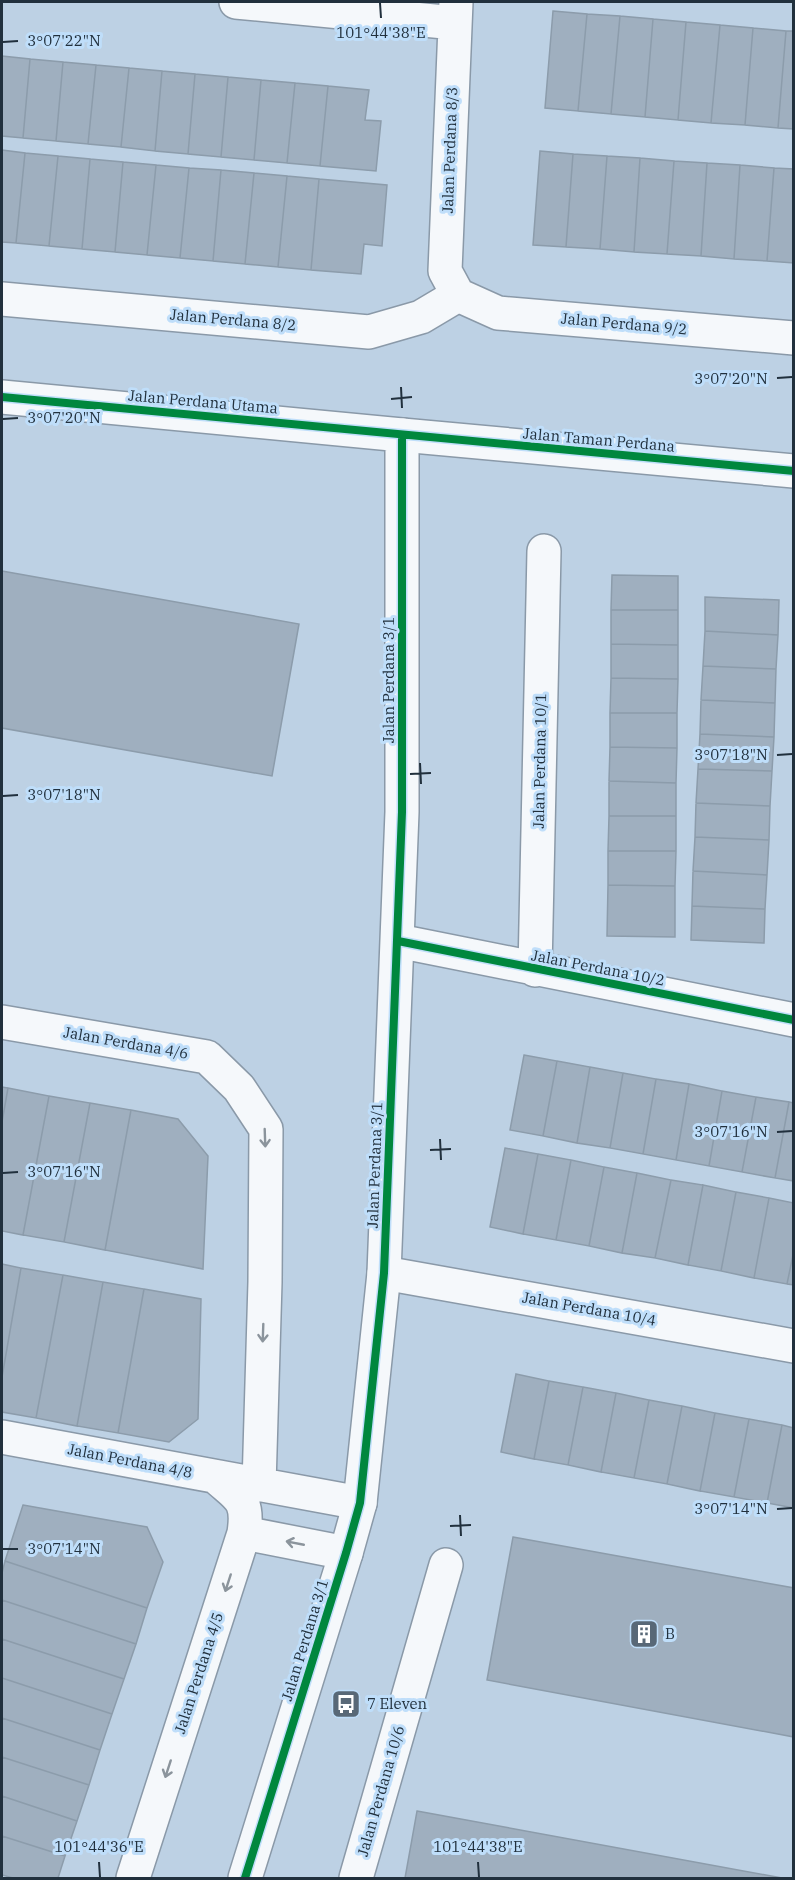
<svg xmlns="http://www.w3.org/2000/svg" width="795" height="1880" viewBox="0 0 795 1880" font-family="'IBM Plex Serif',serif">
	<rect width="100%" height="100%" fill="#bdd1e4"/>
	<path fill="#9fafbf" stroke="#8c9cab" stroke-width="1.5" d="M 553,11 L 587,14 L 578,111 L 545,108 Z
		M 587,14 L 620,16 L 611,114 L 578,111 Z
		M 620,16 L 653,19 L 645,117 L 611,114 Z
		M 653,19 L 686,22 L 678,120 L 645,117 Z
		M 686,22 L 720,25 L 711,123 L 678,120 Z
		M 720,25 L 753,28 L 745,125 L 711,123 Z
		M 753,28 L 786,31 L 778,128 L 745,125 Z
		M 786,31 L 794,31 L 794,129 L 778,128 Z
		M 2,56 L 30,59 L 23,138 L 2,136 Z
		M 30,59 L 63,62 L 56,141 L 23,138 Z
		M 63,62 L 96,65 L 88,144 L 56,141 Z
		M 96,65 L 129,68 L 121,147 L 88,144 Z
		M 129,68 L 162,71 L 155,151 L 121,147 Z
		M 162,71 L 195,74 L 188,154 L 155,151 Z
		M 195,74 L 228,77 L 221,157 L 188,154 Z
		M 228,77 L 261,80 L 254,160 L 221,157 Z
		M 261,80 L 295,83 L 287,163 L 254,160 Z
		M 295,83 L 328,86 L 320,166 L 287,163 Z
		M 328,86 L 369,90 L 365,120 L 381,121 L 376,171 L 320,166 Z
		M 2,150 L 25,153 L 16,243 L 2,242 Z
		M 540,151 L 573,154 L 566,247 L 533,245 Z
		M 25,153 L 58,156 L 49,246 L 16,243 Z
		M 573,154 L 607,156 L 600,249 L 566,247 Z
		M 58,156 L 90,159 L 82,249 L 49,246 Z
		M 607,156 L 640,158 L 634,252 L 600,249 Z
		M 640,158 L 674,161 L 667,254 L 634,252 Z
		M 90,159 L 123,162 L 115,252 L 82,249 Z
		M 674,161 L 707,163 L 701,256 L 667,254 Z
		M 123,162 L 156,165 L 147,255 L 115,252 Z
		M 707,163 L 740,165 L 734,259 L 701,256 Z
		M 156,165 L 189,168 L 180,258 L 147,255 Z
		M 740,165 L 774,168 L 767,261 L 734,259 Z
		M 189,168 L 221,170 L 213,261 L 180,258 Z
		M 774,168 L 794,169 L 794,263 L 767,261 Z
		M 221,170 L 254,173 L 245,264 L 213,261 Z
		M 254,173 L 287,176 L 278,267 L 245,264 Z
		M 287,176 L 319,179 L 311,270 L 278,267 Z
		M 319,179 L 387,185 L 382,246 L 364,244 L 361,274 L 311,270 Z
		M 2,571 L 299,624 L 272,776 L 2,728 Z
		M 612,575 L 678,576 L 678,610 L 611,610 Z
		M 705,597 L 779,600 L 778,635 L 705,631 Z
		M 611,610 L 678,610 L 678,645 L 611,644 Z
		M 705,631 L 778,635 L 776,669 L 703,666 Z
		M 611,644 L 678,645 L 678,679 L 611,678 Z
		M 703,666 L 776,669 L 775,703 L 701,700 Z
		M 611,678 L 678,679 L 677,713 L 610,713 Z
		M 701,700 L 775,703 L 774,737 L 700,734 Z
		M 610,713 L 677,713 L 677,748 L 610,747 Z
		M 700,734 L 774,737 L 772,771 L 698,769 Z
		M 610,747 L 677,748 L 676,783 L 609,781 Z
		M 698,769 L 772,771 L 770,806 L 696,803 Z
		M 609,781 L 676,783 L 676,816 L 609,816 Z
		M 696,803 L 770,806 L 769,840 L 695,837 Z
		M 609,816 L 676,816 L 676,851 L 608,851 Z
		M 695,837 L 769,840 L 767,875 L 693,871 Z
		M 608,851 L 676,851 L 675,886 L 608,885 Z
		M 693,871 L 767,875 L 765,909 L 692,906 Z
		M 608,885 L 675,886 L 675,937 L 607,936 Z
		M 692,906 L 765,909 L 764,943 L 691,940 Z
		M 524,1055 L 557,1061 L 543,1136 L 510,1130 Z
		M 557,1061 L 590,1067 L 577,1143 L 543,1136 Z
		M 590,1067 L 623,1073 L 610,1148 L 577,1143 Z
		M 623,1073 L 656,1079 L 643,1154 L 610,1148 Z
		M 656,1079 L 689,1084 L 676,1160 L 643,1154 Z
		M 689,1084 L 722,1091 L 709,1166 L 676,1160 Z
		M 2,1087 L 8,1088 L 2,1122 Z
		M 8,1088 L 49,1096 L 23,1235 L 2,1231 L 2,1122 Z
		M 722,1091 L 756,1097 L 742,1172 L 709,1166 Z
		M 49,1096 L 90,1103 L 64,1242 L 23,1235 Z
		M 756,1097 L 789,1102 L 775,1178 L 742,1172 Z
		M 789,1102 L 794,1103 L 794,1181 L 775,1178 Z
		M 90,1103 L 131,1110 L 105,1250 L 64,1242 Z
		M 131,1110 L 178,1119 L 208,1156 L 203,1269 L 105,1250 Z
		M 505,1148 L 538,1154 L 523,1234 L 490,1227 Z
		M 538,1154 L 571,1160 L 556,1240 L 523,1234 Z
		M 571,1160 L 604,1167 L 589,1246 L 556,1240 Z
		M 604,1167 L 637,1173 L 622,1253 L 589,1246 Z
		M 637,1173 L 671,1180 L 655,1258 L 622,1253 Z
		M 671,1180 L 703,1185 L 688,1265 L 655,1258 Z
		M 703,1185 L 736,1192 L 721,1271 L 688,1265 Z
		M 736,1192 L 769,1198 L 754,1278 L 721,1271 Z
		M 769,1198 L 794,1203 L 794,1250 L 787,1284 L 754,1278 Z
		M 794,1250 L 794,1285 L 787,1284 Z
		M 2,1264 L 21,1268 L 2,1377 Z
		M 21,1268 L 63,1275 L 36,1418 L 2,1412 L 2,1377 Z
		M 63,1275 L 103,1282 L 77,1426 L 36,1418 Z
		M 103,1282 L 144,1289 L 118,1433 L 77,1426 Z
		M 144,1289 L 201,1299 L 198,1419 L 169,1442 L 118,1433 Z
		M 516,1374 L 549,1381 L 534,1459 L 501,1452 Z
		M 549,1381 L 583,1387 L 568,1465 L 534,1459 Z
		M 583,1387 L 616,1393 L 601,1472 L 568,1465 Z
		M 616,1393 L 649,1400 L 634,1478 L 601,1472 Z
		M 649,1400 L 682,1406 L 667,1484 L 634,1478 Z
		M 682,1406 L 715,1413 L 700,1491 L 667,1484 Z
		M 715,1413 L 749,1419 L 734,1497 L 700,1491 Z
		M 749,1419 L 782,1425 L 767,1503 L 734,1497 Z
		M 782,1425 L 794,1428 L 794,1508 L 767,1503 Z
		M 23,1505 L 147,1527 L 163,1562 L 147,1608 L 5,1561 Z
		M 513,1537 L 794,1588 L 794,1737 L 487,1680 Z
		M 5,1561 L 147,1608 L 136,1644 L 2,1600 L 2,1573 Z
		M 2,1600 L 136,1644 L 124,1679 L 2,1639 Z
		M 2,1639 L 124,1679 L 112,1714 L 2,1678 Z
		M 2,1678 L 112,1714 L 100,1750 L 2,1718 Z
		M 2,1718 L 100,1750 L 89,1785 L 2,1757 Z
		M 2,1757 L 89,1785 L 77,1821 L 2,1796 Z
		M 2,1796 L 77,1821 L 65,1856 L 2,1836 Z
		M 417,1811 L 782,1878 L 405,1878 Z
		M 2,1836 L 65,1856 L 58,1878 L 13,1878 L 2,1875 Z"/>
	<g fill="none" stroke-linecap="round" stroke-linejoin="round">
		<g stroke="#8a99a8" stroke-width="36">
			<path id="street" d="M 236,2 L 455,23
				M 456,2 L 445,271 L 458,295
				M 458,295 L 498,313 L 794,338
				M 2,299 L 369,332 L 421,317 L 458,295
				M 402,435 L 794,471
				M 398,941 L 794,1020
				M 535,970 L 544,551
				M 2,1022 L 207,1057 L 239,1088 L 266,1129 L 265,1282 L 259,1485
				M 384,1273 L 794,1346
				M 2,1437 L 360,1503
				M 244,1533 L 346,1553
				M 133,1878 L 244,1533 C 249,1499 239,1498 216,1477
				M 356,1878 L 446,1565"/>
		</g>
		<g stroke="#8a99a8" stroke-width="36">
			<path id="secondary" d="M 2,397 L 402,435 L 402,812 L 384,1273 L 360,1503 L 346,1553 L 245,1878"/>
		</g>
		<use href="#street" stroke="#f5f8fb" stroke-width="33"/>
		<use href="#secondary" stroke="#f5f8fb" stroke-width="33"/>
		<g stroke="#bfdefa" stroke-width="11">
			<path id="cycleway" d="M 2,397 L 794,471
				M 398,941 L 794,1020
				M 245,1878 L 346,1553 L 360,1503 L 384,1273 L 402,812 L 402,435"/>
		</g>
		<use href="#cycleway" stroke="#00873e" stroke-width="8"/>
	</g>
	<defs><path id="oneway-shaft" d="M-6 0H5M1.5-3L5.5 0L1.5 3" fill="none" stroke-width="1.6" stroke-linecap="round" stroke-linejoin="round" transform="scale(1.5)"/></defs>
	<g stroke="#8b949c">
		<use href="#oneway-shaft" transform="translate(265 1138) rotate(88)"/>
		<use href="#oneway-shaft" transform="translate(263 1333) rotate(92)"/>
		<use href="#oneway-shaft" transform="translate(295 1543) rotate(-169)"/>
		<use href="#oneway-shaft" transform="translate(228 1583) rotate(108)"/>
		<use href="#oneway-shaft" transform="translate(168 1769) rotate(108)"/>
	</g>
	<path fill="none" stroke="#21303d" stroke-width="2" d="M 380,3 L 381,18M 3,42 L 18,41M 777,378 L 792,377M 401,387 L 402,408M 391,399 L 412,397M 3,419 L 18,418M 777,755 L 792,754M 420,763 L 421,784M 410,774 L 431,773M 3,796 L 18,795M 777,1132 L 792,1131M 440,1139 L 441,1160M 430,1150 L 451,1149M 3,1173 L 18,1172M 777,1509 L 792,1508M 460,1515 L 461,1536M 450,1526 L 471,1525M 3,1549 L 18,1549M 99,1862 L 100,1877M 478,1862 L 479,1877"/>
	<defs>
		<g id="building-square" transform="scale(1.5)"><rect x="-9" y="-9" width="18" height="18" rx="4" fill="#586877" stroke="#bfdefa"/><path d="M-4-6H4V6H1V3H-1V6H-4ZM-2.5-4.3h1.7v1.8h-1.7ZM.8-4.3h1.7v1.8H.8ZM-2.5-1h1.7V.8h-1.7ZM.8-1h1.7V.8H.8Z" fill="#fff"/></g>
		<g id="bus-square" transform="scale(1.5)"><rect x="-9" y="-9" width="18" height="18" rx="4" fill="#586877" stroke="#bfdefa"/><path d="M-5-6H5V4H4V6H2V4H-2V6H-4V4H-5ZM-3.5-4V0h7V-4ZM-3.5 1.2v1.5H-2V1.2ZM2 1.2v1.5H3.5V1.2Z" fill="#fff"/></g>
	</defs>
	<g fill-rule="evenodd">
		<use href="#building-square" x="644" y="1634"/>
		<use href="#bus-square" x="346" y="1704"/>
	</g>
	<g text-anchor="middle" stroke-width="6" stroke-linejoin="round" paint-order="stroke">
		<g font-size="15" fill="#21303d" stroke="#bfdefa">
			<text transform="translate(450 150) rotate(-88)" y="5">Jalan Perdana 8/3</text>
			<text transform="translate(233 320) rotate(5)" y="5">Jalan Perdana 8/2</text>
			<text transform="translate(624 324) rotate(5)" y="5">Jalan Perdana 9/2</text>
			<text transform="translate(203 402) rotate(5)" y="5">Jalan Perdana Utama</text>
			<text transform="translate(599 440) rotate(5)" y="5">Jalan Taman Perdana</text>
			<text transform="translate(389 680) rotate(-90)" y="5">Jalan Perdana 3/1</text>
			<text transform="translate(540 761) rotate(-89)" y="5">Jalan Perdana 10/1</text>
			<text transform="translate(598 968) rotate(11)" y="5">Jalan Perdana 10/2</text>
			<text transform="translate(126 1043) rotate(10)" y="5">Jalan Perdana 4/6</text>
			<text transform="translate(375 1165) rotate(-88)" y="5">Jalan Perdana 3/1</text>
			<text transform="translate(589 1309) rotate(10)" y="5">Jalan Perdana 10/4</text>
			<text transform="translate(130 1461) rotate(11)" y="5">Jalan Perdana 4/8</text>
			<text transform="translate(305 1640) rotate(-73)" y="5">Jalan Perdana 3/1</text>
			<text transform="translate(199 1673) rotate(-72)" y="5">Jalan Perdana 4/5</text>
			<text transform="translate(381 1791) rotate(-74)" y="5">Jalan Perdana 10/6</text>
		</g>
		<g font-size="15" fill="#21303d" stroke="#bfdefa" text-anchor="start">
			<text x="665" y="1639">B</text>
			<text x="367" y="1709">7 Eleven</text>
		</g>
	</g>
	<g font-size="15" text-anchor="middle" fill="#21303d" stroke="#bfdefa" stroke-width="6" stroke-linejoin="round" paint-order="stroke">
		<text x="381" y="38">101°44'38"E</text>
		<text x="64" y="46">3°07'22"N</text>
		<text x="731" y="384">3°07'20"N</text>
		<text x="64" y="423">3°07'20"N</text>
		<text x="731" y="760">3°07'18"N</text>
		<text x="64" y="800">3°07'18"N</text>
		<text x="731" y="1137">3°07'16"N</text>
		<text x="64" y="1177">3°07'16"N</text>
		<text x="731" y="1514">3°07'14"N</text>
		<text x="64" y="1554">3°07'14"N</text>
		<text x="99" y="1852">101°44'36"E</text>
		<text x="478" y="1852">101°44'38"E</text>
	</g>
	<rect width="795" height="1880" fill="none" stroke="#21303d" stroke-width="6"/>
</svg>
